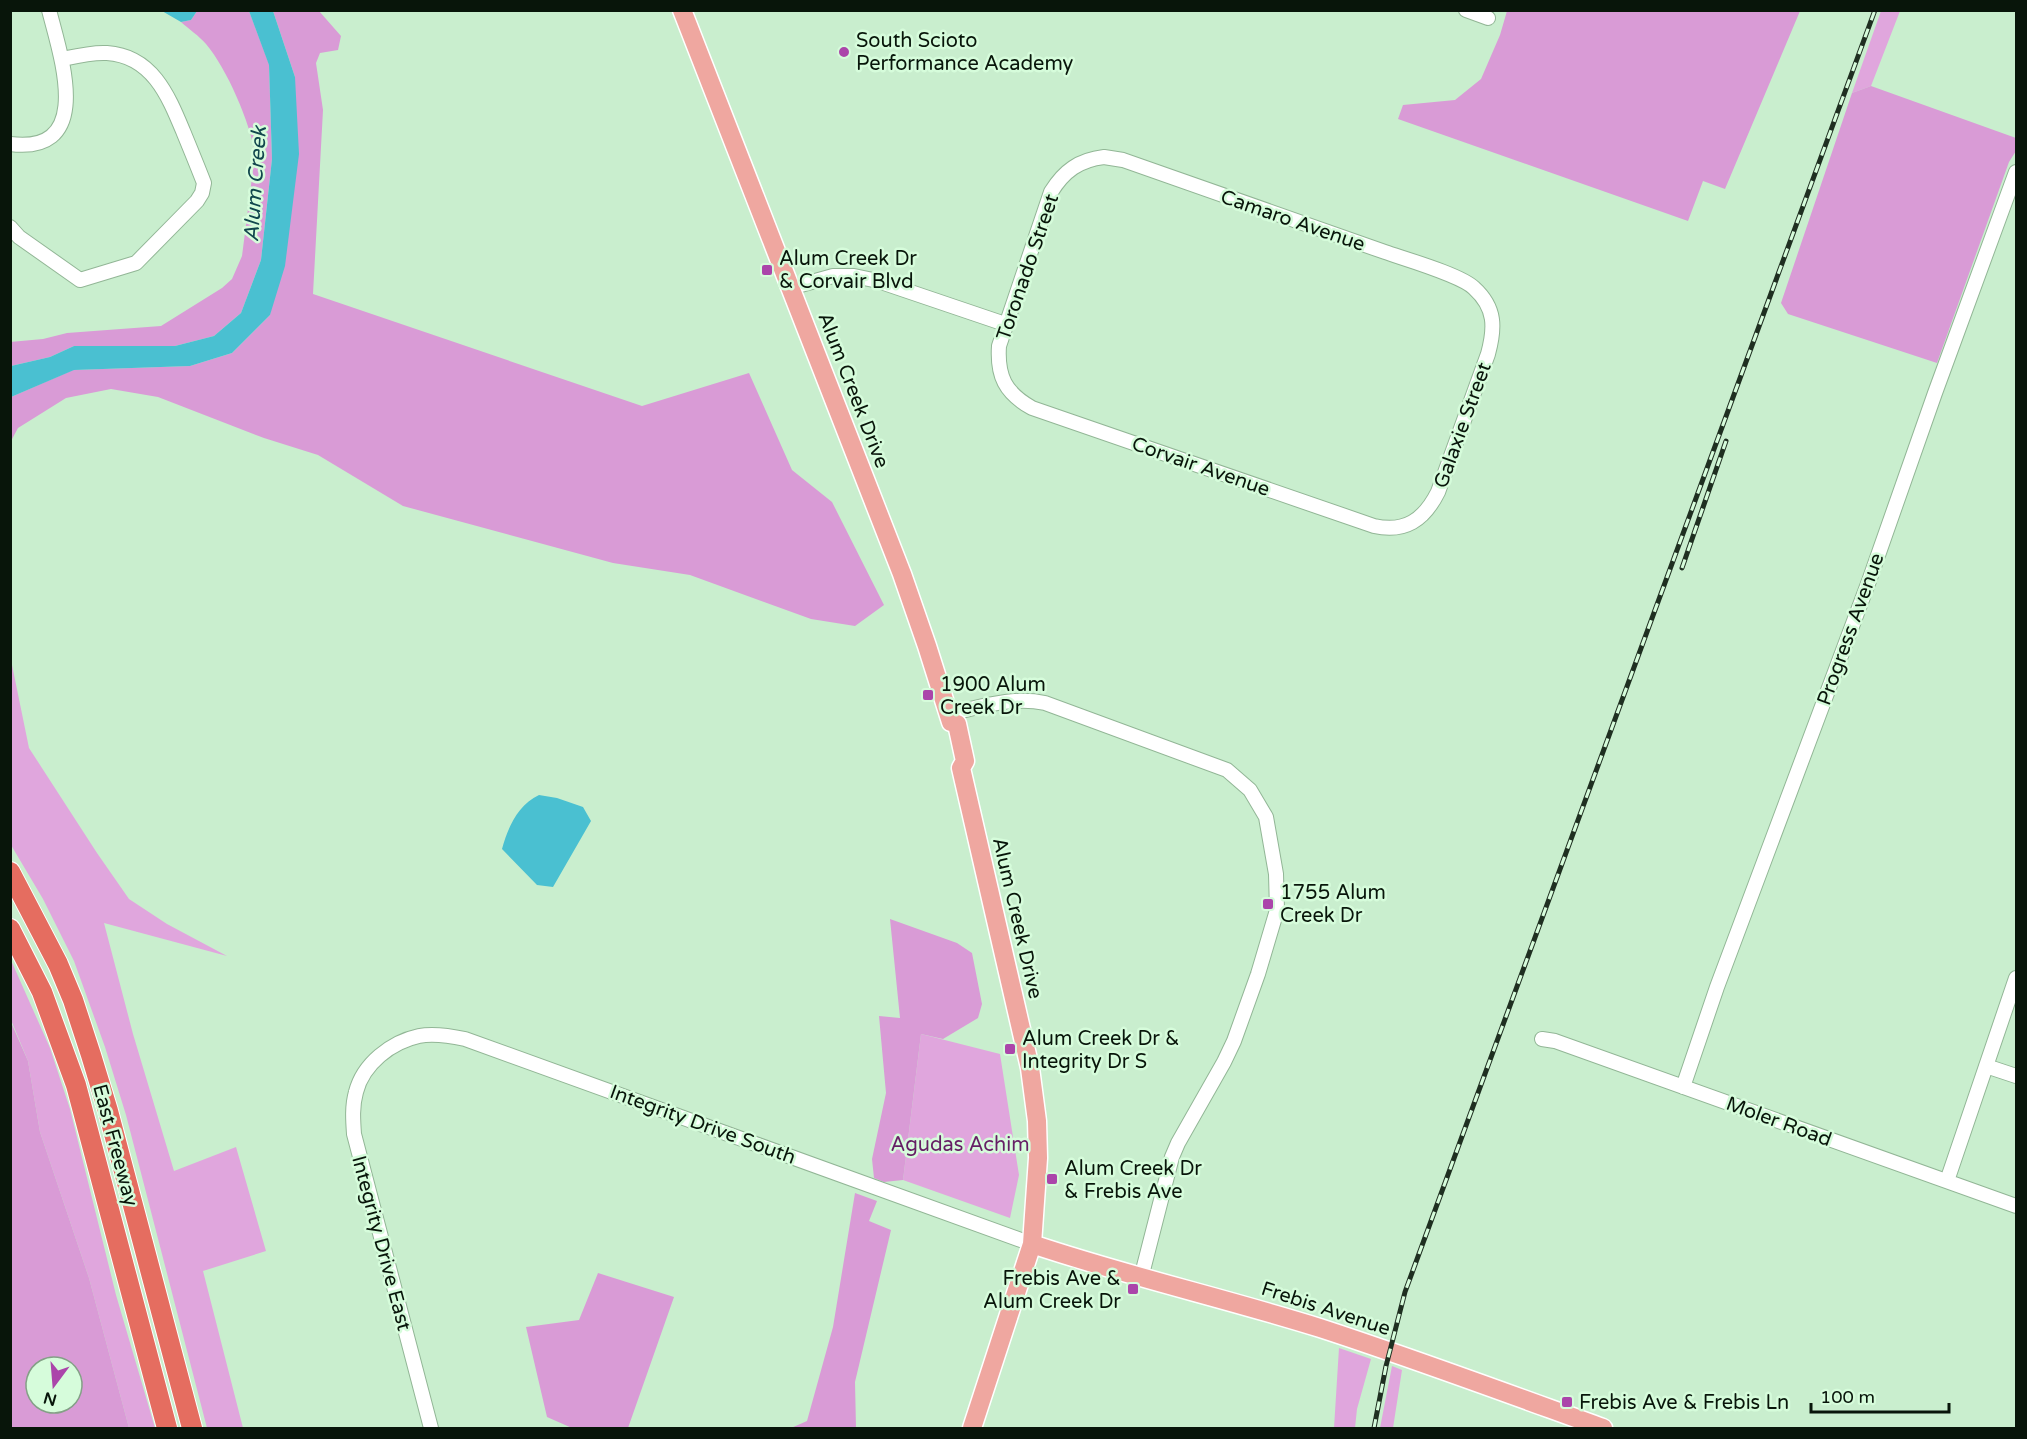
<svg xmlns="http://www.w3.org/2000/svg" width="2027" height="1439" viewBox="0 0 2027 1439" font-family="'Varela Round',sans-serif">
	<rect width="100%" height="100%" fill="#c9eece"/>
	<path fill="#e0a6dd" d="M 1881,11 L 1900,11 L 1871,86 L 1852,93 Z
		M 11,660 L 29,748 L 97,853 L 129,899 L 167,924 L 227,956 L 104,923 L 133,1034 L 174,1171 L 236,1147 L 266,1251 L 203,1271 L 243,1428 L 207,1428 L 126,1115 L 105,1047 L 74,961 L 43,899 L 11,845 Z
		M 10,958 L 50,1048 L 70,1109 L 116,1295 L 155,1428 L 129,1428 L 89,1278 L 40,1132 L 28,1061 L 11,1020 Z
		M 921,1034 L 1000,1054 L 1019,1175 L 1010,1218 L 903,1180 Z
		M 1339,1348 L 1371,1359 L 1357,1409 L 1355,1428 L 1334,1428 Z
		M 1392,1366 L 1402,1370 L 1393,1428 L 1380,1428 Z"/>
	<path fill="#d99bd6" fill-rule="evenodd" d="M 197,11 L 249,11 L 269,64 L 272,159 L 261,260 L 241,313 L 214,336 L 175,346 L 74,346 L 50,357 L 11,366 L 10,342 L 43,339 L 67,333 L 161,326 L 222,288 L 232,279 L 242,256 L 255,154 C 250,122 227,69 206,44 C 199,36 189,29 181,22 L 191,20 Z
		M 273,11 L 319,11 L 341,36 L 338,50 L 320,53 L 316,63 L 323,110 L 313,294 L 642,406 L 749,373 L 792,470 L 832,502 L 884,605 L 855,626 L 811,619 L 690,575 L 613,563 L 403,506 L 318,455 L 264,438 L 158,397 L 111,389 L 66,398 L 18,428 L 11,441 L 11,397 L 73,370 L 190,366 L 232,353 L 270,315 L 295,77 Z
		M 1507,11 L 1507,10 L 1800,11 L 1725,189 L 1703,181 L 1688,221 L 1398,119 L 1403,105 L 1455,100 L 1481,79 L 1500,35 Z
		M 1871,86 L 2016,138 L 2016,151 L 2009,162 L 1937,363 L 1788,314 L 1781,303 L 1852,93 Z
		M 890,919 L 957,943 L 972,953 L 982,1004 L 978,1018 L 943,1039 L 921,1034 L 903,1180 L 884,1182 L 874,1178 L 872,1159 L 886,1093 L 879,1016 L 900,1018 Z
		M 10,1020 L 28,1061 L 40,1132 L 89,1278 L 129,1428 L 11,1428 ZM 36,1367 L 72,1367 L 72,1403 L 36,1403 Z
		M 855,1193 L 877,1201 L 869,1221 L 891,1230 L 855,1382 L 856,1428 L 791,1428 L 807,1421 L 833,1327 Z
		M 598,1273 L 674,1297 L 628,1428 L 572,1428 L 547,1417 L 526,1327 L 579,1320 Z"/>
	<path fill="#4ac0d1" d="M 162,11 L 197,11 L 191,20 L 181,22 Z
		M 249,11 L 273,11 L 295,77 L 299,154 L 285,266 L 270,315 L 232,353 L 190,366 L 74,370 L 11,397 L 11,366 L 50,357 L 74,346 L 175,346 L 214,336 L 241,313 L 261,260 L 272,159 L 269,65 Z
		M 539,795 L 557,798 L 583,807 L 591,821 L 553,887 L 537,885 L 502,849 C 508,827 518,805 539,795 Z"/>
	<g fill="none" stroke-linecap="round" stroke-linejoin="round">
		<g stroke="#92b696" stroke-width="16">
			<path id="minor" d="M 1466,10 L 1488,18
				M 10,144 C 95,155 61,57 49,10
				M 1104,157 L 1123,160 C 1211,191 1298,222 1385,252 C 1405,259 1461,275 1474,288 C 1496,308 1495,328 1488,354 L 1438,492 C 1424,520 1405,533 1374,526 L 1032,408 C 1005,393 997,376 999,346 L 1051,192 C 1064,171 1079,160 1104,157 Z
				M 10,227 L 19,237 L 80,280 L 136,263 L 197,201 L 202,193 L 204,183 C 197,165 190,148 183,131 C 168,95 152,56 107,53 C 93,52 76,56 62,59
				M 790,288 L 833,276 L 854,276 L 878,281 L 1005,324
				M 949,714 C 981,707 1012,696 1045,703 L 1227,770 L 1250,790 L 1266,817 L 1276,874 L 1277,910 L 1258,974 L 1234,1041 L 1224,1062 L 1178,1143 L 1172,1157 L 1141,1278
				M 1542,1039 L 1555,1041 L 2016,1206
				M 1986,1066 L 2016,1076
				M 1683,1087 L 1717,987 L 1869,581 L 1935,393 L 2016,172
				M 1947,1181 L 2016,978
				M 431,1428 L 354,1134 C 353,1120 352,1106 356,1092 C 363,1064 391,1042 419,1036 C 434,1033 451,1036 465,1039 L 1032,1244"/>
		</g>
		<g stroke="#fff" stroke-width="21">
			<path id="major" d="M 682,10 L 902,574 L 927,646 L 951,722 L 957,724 L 965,761 L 961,768 L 1030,1068 L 1037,1121 L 1038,1158 L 1032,1244 L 972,1428
				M 1032,1244 C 1127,1276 1224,1298 1320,1328 C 1415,1359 1509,1394 1603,1428"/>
		</g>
		<g stroke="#fff" stroke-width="22">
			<path id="highway" d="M 10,872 L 58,964 L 73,1000 L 91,1055 L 108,1111 L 192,1428
				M 10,929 L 42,992 L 76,1085 L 167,1428"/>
		</g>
		<use href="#minor" stroke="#fff" stroke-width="14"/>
		<use href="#major" stroke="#efa7a0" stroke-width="18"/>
		<use href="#highway" stroke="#e56d60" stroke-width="20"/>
		<g stroke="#1f2f21" stroke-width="5">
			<path id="rail" d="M 1682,568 L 1726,441
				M 1374,1428 L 1386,1366 L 1405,1292 L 1875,10"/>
		</g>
		<use href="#rail" stroke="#d6fcdb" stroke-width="3" stroke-dasharray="9" stroke-linecap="butt"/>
	</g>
	<g fill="#ab45aa" stroke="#d6fcdb" stroke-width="2">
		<circle cx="844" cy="52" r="6"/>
		<rect x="761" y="264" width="12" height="12" rx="3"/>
		<rect x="922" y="689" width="12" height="12" rx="3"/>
		<rect x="1262" y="898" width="12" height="12" rx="3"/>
		<rect x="1004" y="1043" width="12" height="12" rx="3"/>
		<rect x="1046" y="1173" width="12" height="12" rx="3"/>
		<rect x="1127" y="1283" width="12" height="12" rx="3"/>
		<rect x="1561" y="1396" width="12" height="12" rx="3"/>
	</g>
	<g text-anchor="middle" stroke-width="5" stroke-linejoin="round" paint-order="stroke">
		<g font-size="20" fill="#08150a" stroke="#d6fcdb" text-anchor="start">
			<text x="856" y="47">South Scioto<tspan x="856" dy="23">Performance Academy</tspan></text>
			<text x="779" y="265">Alum Creek Dr<tspan x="779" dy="23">&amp; Corvair Blvd</tspan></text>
			<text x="940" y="691">1900 Alum<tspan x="940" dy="23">Creek Dr</tspan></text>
			<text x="1280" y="899">1755 Alum<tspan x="1280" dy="23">Creek Dr</tspan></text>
			<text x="1022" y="1045">Alum Creek Dr &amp;<tspan x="1022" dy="23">Integrity Dr S</tspan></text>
			<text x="1064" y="1175">Alum Creek Dr<tspan x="1064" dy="23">&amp; Frebis Ave</tspan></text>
			<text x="1121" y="1285" text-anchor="end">Frebis Ave &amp;<tspan x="1121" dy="23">Alum Creek Dr</tspan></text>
			<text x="1579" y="1409">Frebis Ave &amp; Frebis Ln</text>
		</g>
		<g font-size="20" fill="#08150a" stroke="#d6fcdb">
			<text transform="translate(1293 220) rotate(19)" y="7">Camaro Avenue</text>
			<text transform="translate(1027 267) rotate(-71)" y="7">Toronado Street</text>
			<text transform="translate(854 390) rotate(69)" y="7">Alum Creek Drive</text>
			<text transform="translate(1462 425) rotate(-70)" y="7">Galaxie Street</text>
			<text transform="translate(1201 466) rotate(19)" y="7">Corvair Avenue</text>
			<text transform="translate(1850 629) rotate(-70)" y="7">Progress Avenue</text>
			<text transform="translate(1018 918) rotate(77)" y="7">Alum Creek Drive</text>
			<text transform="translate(1779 1121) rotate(20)" y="7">Moler Road</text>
			<text transform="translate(703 1124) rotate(20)" y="7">Integrity Drive South</text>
			<text transform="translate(116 1145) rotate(75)" y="7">East Freeway</text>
			<text transform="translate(382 1243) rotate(75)" y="7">Integrity Drive East</text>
			<text transform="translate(1326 1308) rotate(18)" y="7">Frebis Avenue</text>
		</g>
		<g font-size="20" fill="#661e65" stroke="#d6fcdb">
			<text x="960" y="1151">Agudas Achim</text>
		</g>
		<g font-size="21" font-style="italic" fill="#11464d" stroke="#d6fcdb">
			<text transform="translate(255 184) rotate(-86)" y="7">Alum Creek</text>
		</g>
	</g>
	<rect width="2027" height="1439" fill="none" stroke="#08150a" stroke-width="24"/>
	<g transform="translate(54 1385) rotate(196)"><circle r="28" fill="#d6fcdb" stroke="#84a087" stroke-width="1.5"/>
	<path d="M0-4.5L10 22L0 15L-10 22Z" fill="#ab45aa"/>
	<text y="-9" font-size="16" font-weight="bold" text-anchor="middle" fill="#08150a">N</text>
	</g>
	<path d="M1811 1403v9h138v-9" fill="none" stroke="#08150a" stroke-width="3"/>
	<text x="1820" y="1403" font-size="18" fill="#08150a" stroke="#d6fcdb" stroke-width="4.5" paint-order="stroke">100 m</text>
</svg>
